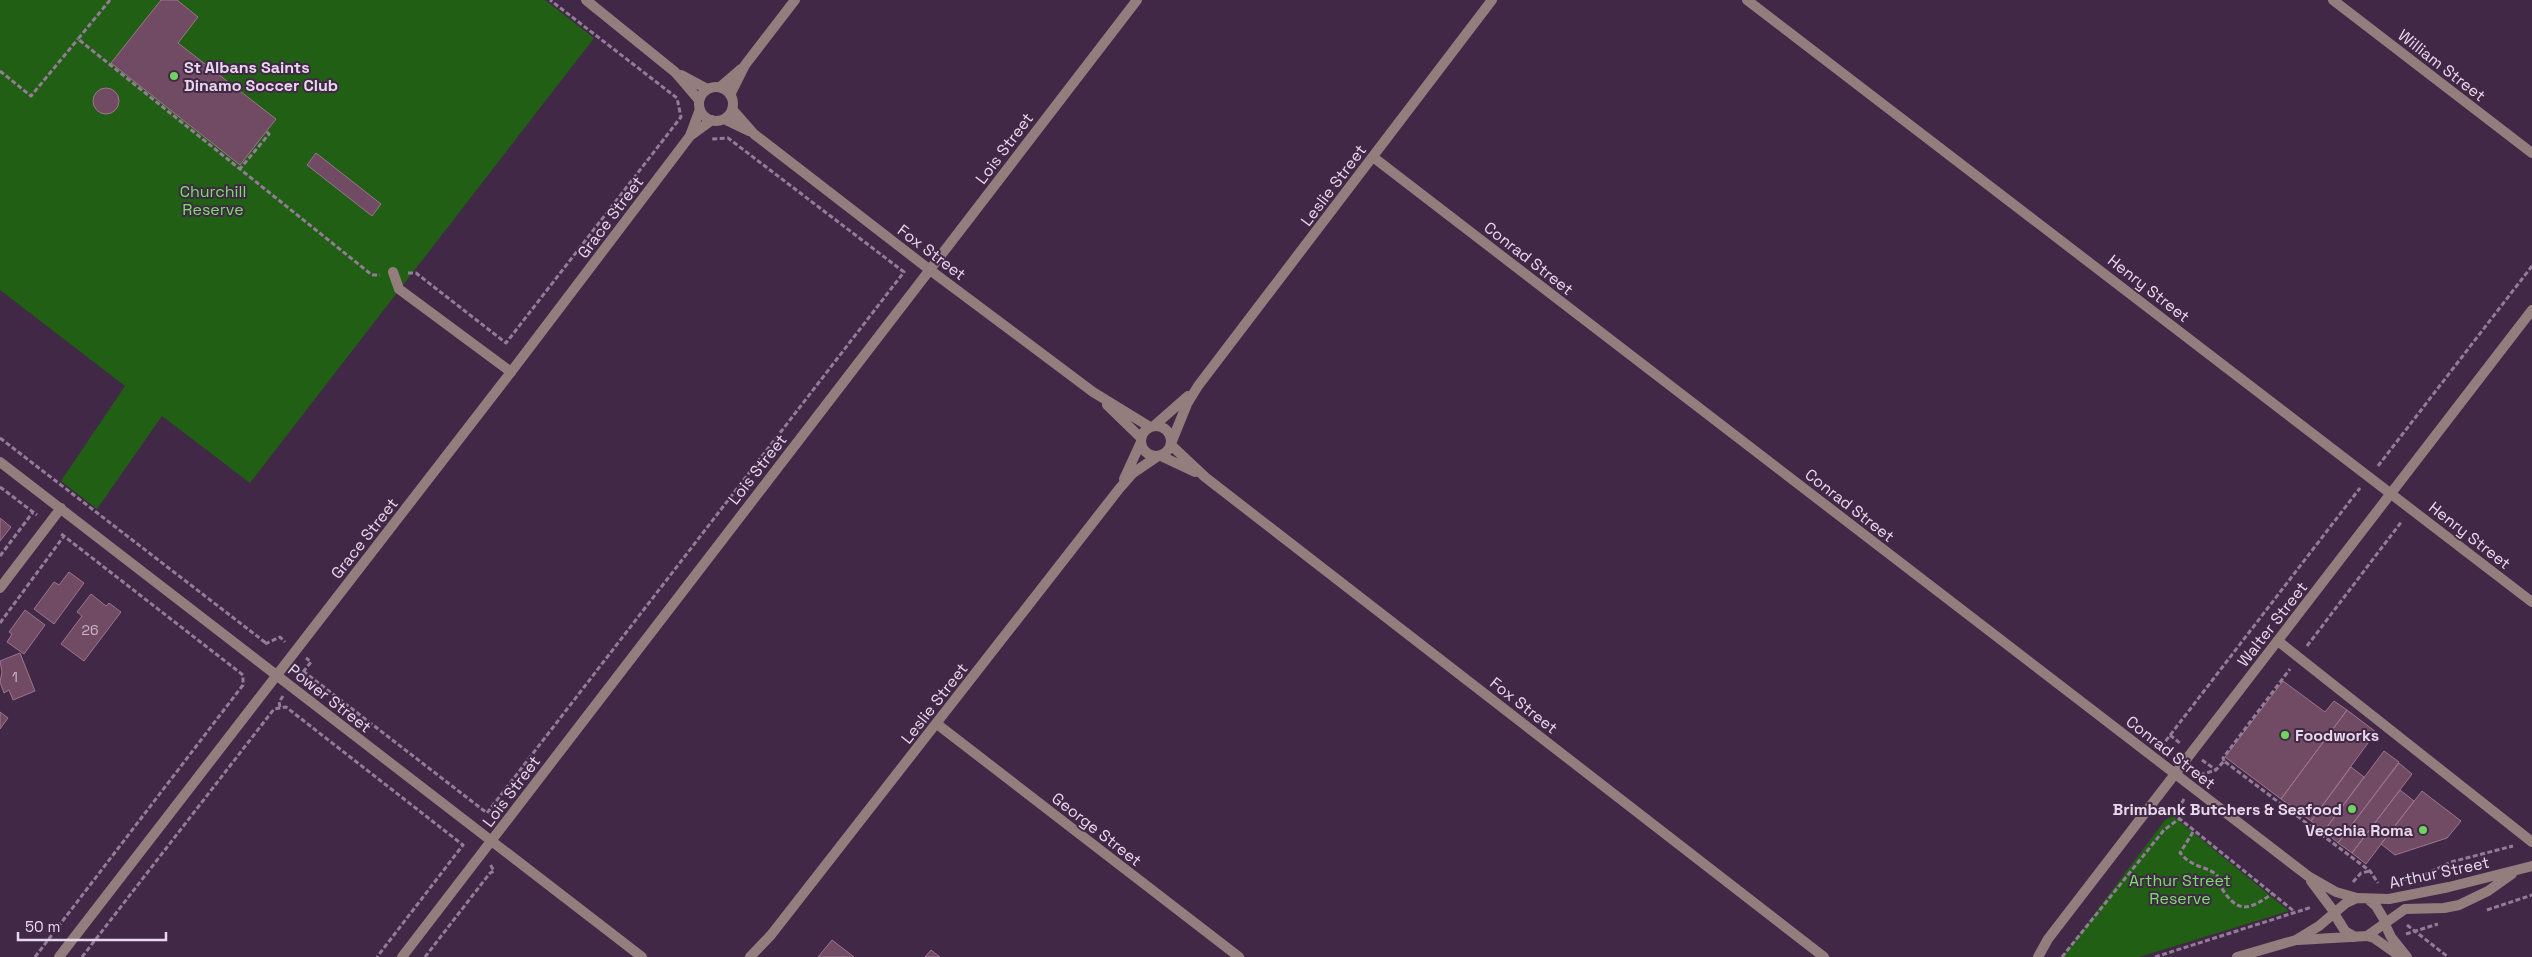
<svg xmlns="http://www.w3.org/2000/svg" width="2532" height="957" viewBox="0 0 2532 957" font-family="'Space Grotesk',sans-serif">
	<rect width="100%" height="100%" fill="#422847"/>
	<path fill="#205f14" d="M 0,0 L 545,0 L 594,38 L 250,483 L 162,416 L 97,509 L 61,481 L 125,386 L 0,290 Z
		M 2173,816 L 2289,911 L 2139,957 L 2062,957 L 2165,820 Z"/>
	<path fill="#714b63" stroke="#9d748e" d="M 161,0 L 177,0 L 198,17 L 178,43 L 276,119 L 240,165 L 111,63 Z
		M93 101a13 13 0 1 1 26 0a13 13 0 1 1-26 0Z
		M 316,153 L 381,204 L 372,216 L 307,165 Z
		M 0,518 L 11,527 L 0,541 Z
		M 69,572 L 84,583 L 54,624 L 34,609 L 54,582 L 59,585 Z
		M 91,594 L 106,606 L 109,603 L 121,612 L 84,661 L 61,644 L 82,616 L 77,612 Z
		M 25,610 L 45,625 L 24,654 L 7,642 L 12,634 L 9,632 Z
		M 20,653 L 35,691 L 13,700 L 9,690 L 4,693 L 0,682 L 2,672 L 0,661 Z
		M 2283,681 L 2325,712 L 2334,701 L 2347,710 L 2281,799 L 2225,757 Z
		M 2347,710 L 2376,732 L 2311,821 L 2281,799 Z
		M 0,712 L 8,718 L 0,729 Z
		M 2384,751 L 2399,762 L 2338,843 L 2324,831 Z
		M 2399,763 L 2412,774 L 2352,853 L 2338,843 Z
		M 2351,767 L 2364,777 L 2324,831 L 2311,821 Z
		M 2400,790 L 2414,801 L 2366,864 L 2352,853 Z
		M 2422,791 L 2461,821 L 2447,838 L 2395,855 L 2381,844 Z
		M 832,940 L 854,957 L 818,957 Z
		M 931,950 L 940,957 L 925,957 Z"/>
	<g fill="none" stroke-linecap="round" stroke-linejoin="round">
		<path stroke="#927c96" stroke-width="3" stroke-dasharray="5 2.5" stroke-linecap="butt" d="M 110,0 L 78,39 L 372,275 L 380,275
			M 0,71 L 31,96 L 78,39
			M 239,170 L 269,134 L 266,131
			M 408,273 L 416,273 L 506,343 L 681,117 L 677,98 L 550,0
			M 0,438 L 266,643
			M 2378,466 L 2532,266
			M 0,487 L 37,515
			M 0,556 L 33,512
			M 0,623 L 64,536
			M 265,644 L 280,637 L 285,642
			M 2307,646 L 2402,521
			M 303,671 L 487,813 L 904,272 L 728,138 L 712,139
			M 303,672 L 311,662 L 306,658
			M 280,707 L 279,702 L 283,696
			M 2170,735 L 2181,744
			M 2161,747 L 2360,488
			M 2202,760 L 2216,770
			M 2224,761 L 2223,758 L 2290,669
			M 2200,775 L 2216,770 L 2224,761 L 2370,871 L 2378,883
			M 2184,799 L 2175,815 L 2295,912
			M 2193,832 L 2180,853 C 2183,855 2185,859 2189,861 C 2201,870 2221,868 2221,887 C 2238,915 2250,910 2273,893
			M 2402,880 L 2426,874 L 2451,862 L 2513,846
			M 2353,882 L 2361,873 L 2370,871
			M 2487,910 L 2532,895
			M 2407,925 L 2448,957
			M 2406,934 L 2438,924
			M 35,957 L 243,685 L 243,675 L 60,533
			M 82,957 L 274,709 L 286,707 L 463,845 L 377,957
			M 425,957 L 490,873 L 494,871 L 490,864
			M 2062,957 L 2164,830 L 2179,819
			M 2155,957 L 2312,907"/>
		<path stroke="#947e7d" stroke-width="10" d="M 393,272 L 399,289 L 511,372
			M 2278,641 L 2532,842"/>
		<path stroke="#947e7d" stroke-width="10" d="M 586,0 L 675,72 L 699,100
			M 1747,0 L 2532,602
			M 2333,0 L 2532,153
			M 681,75 L 707,89
			M 720,87 L 741,69
			M699 104a17 17 0 1 1 34 0a17 17 0 1 1-34 0Z
			M 730,95 L 745,65 L 795,0
			M 732,109 L 754,134 L 930,270 L 1093,392 L 1150,427
			M 724,119 L 749,131
			M 690,136 L 700,109
			M 1373,157 L 2308,876 L 2336,892 L 2357,898
			M 1107,405 L 1141,438
			M 1155,425 L 1188,396
			M1141 441a15 15 0 1 1 30 0a15 15 0 1 1-30 0Z
			M 1172,441 L 1187,404 L 1198,386 L 1492,0
			M 1171,445 L 1205,477 L 1824,957
			M 1161,456 L 1195,472
			M 0,462 L 642,957
			M 1124,479 L 1141,442
			M 0,588 L 61,508
			M 937,724 L 1239,957
			M 2311,881 L 2335,913
			M 2384,922 L 2391,937 L 2407,957
			M 2367,936 L 2374,938 L 2401,957
			M 59,957 L 511,372 L 690,136 L 712,120
			M 402,957 L 1137,0
			M 750,957 L 771,935 L 1119,489 L 1133,473 L 1158,456
			M 2038,957 L 2048,939 L 2532,310"/>
		<path stroke="#947e7d" stroke-width="10" d="M 2368,899 L 2376,906 L 2385,921
			M 2335,915 L 2345,931 L 2355,937
			M 2298,940 L 2367,936 L 2405,909 L 2444,908 L 2459,905 L 2488,891 L 2512,874
			M 2237,957 L 2296,940 L 2319,926 L 2346,903 L 2357,898 L 2389,899 L 2449,887 L 2532,866"/>
	</g>
	<g fill="#6fd35f" stroke="#422847" stroke-width="2">
		<circle cx="174" cy="76" r="5"/>
		<circle cx="2285" cy="735" r="5"/>
		<circle cx="2352" cy="809" r="5"/>
		<circle cx="2423" cy="830" r="5"/>
	</g>
	<g text-anchor="middle" stroke-width="4" stroke-linejoin="round" paint-order="stroke">
		<g font-size="14" fill="#cab5c9">
			<text x="90" y="635">26</text>
			<text x="15" y="682">1</text>
		</g>
		<g font-size="16" fill="#e8d8eb" stroke="#422847">
			<text transform="translate(2442 65) rotate(38)" y="6">William Street</text>
			<text transform="translate(1004 148) rotate(-53)" y="6">Lois Street</text>
			<text transform="translate(1333 185) rotate(-53)" y="6">Leslie Street</text>
			<text transform="translate(610 217) rotate(-53)" y="6">Grace Street</text>
			<text transform="translate(932 252) rotate(37)" y="6">Fox Street</text>
			<text transform="translate(1529 258) rotate(38)" y="6">Conrad Street</text>
			<text transform="translate(2149 288) rotate(38)" y="6">Henry Street</text>
			<text transform="translate(757 469) rotate(-52)" y="6">Lois Street</text>
			<text transform="translate(1850 505) rotate(38)" y="6">Conrad Street</text>
			<text transform="translate(2470 535) rotate(38)" y="6">Henry Street</text>
			<text transform="translate(364 538) rotate(-52)" y="6">Grace Street</text>
			<text transform="translate(2272 624) rotate(-52)" y="6">Walter Street</text>
			<text transform="translate(330 698) rotate(38)" y="6">Power Street</text>
			<text transform="translate(934 703) rotate(-52)" y="6">Leslie Street</text>
			<text transform="translate(1524 705) rotate(38)" y="6">Fox Street</text>
			<text transform="translate(2171 752) rotate(38)" y="6">Conrad Street</text>
			<text transform="translate(511 791) rotate(-53)" y="6">Lois Street</text>
			<text transform="translate(1097 829) rotate(38)" y="6">George Street</text>
			<text transform="translate(2439 872) rotate(-12)" y="6">Arthur Street</text>
		</g>
		<g font-size="16" font-weight="bold" fill="#e8d8eb" stroke="#422847" text-anchor="start">
			<text x="184" y="73">St Albans Saints<tspan x="184" dy="18">Dinamo Soccer Club</tspan></text>
			<text x="2295" y="741">Foodworks</text>
			<text x="2342" y="815" text-anchor="end">Brimbank Butchers &amp; Seafood</text>
			<text x="2413" y="836" text-anchor="end">Vecchia Roma</text>
		</g>
		<g font-size="16" fill="#78e366" stroke="#422847">
			<text x="213" y="197">Churchill<tspan x="213" dy="18">Reserve</tspan></text>
			<text x="2180" y="886">Arthur Street<tspan x="2180" dy="18">Reserve</tspan></text>
		</g>
	</g>
	<path d="M18 932v8h148v-8" fill="none" stroke="#e8d8eb" stroke-width="2.5"/>
	<text x="25" y="932" font-size="15" fill="#e8d8eb" stroke="#422847" stroke-width="4" paint-order="stroke">50 m</text>
</svg>
